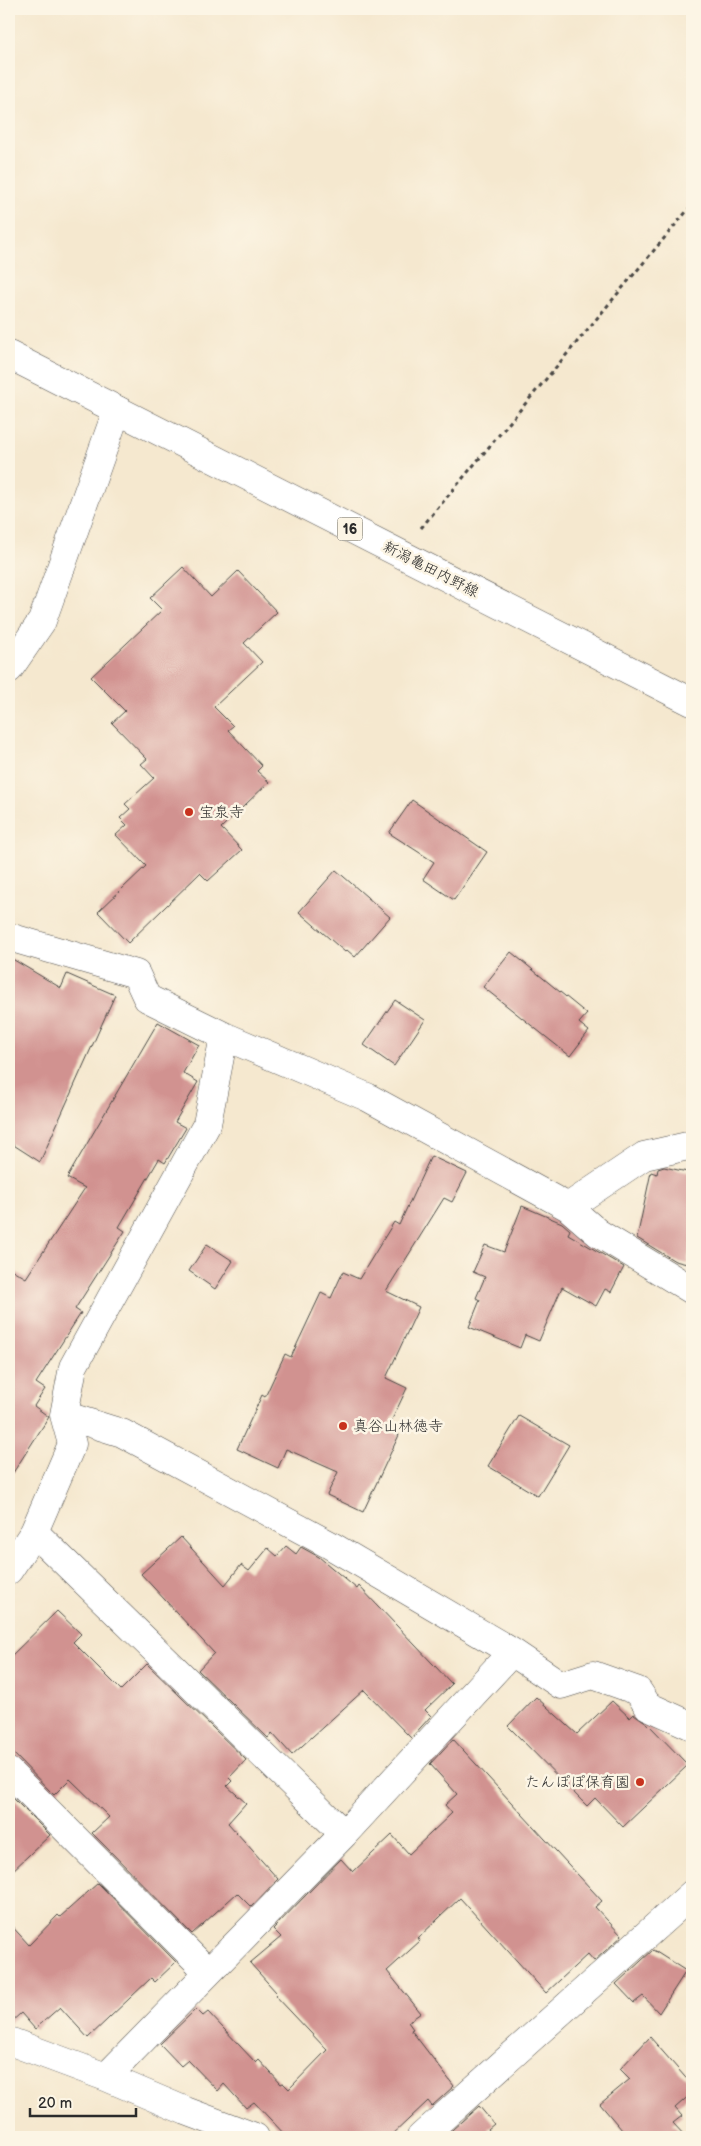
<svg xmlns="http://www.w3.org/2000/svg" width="701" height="2146" viewBox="0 0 701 2146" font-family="'Balsamiq Sans','Klee One',sans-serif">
	<rect width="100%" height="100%" fill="#fcf5e5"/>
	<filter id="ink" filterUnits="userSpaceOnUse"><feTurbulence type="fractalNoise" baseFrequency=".02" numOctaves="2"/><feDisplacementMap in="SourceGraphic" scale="10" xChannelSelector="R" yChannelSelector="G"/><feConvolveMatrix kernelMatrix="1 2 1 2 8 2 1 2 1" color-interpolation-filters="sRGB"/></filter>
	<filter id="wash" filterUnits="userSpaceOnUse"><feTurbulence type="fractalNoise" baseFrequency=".0096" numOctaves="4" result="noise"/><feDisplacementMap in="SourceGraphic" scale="20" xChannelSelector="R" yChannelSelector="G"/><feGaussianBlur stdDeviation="1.12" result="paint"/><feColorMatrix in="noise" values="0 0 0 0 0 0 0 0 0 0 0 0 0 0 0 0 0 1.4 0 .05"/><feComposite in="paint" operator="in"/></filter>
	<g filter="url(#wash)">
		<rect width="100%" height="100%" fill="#f5e8cf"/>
		<g id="blocks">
			<path fill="#d19290" d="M 183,567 L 211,597 L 238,571 L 277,612 L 244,643 L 262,662 L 214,707 L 233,726 L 228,730 L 262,766 L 257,771 L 269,782 L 221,828 L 242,850 L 208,881 L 200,873 L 128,943 L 98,912 L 146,866 L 116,835 L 127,825 L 120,818 L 130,809 L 125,804 L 154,778 L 141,764 L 147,759 L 112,723 L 125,711 L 91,677 L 162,610 L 150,598 Z
				M 412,800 L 487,852 L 454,900 L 423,879 L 434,862 L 389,833 Z
				M 336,870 L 390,917 L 355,957 L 347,950 L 345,952 L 299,912 Z
				M 511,952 L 587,1014 L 579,1023 L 589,1031 L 570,1056 L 483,987 Z
				M 9,957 L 61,988 L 67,974 L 115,995 L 40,1162 L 9,1142 Z
				M 395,1000 L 425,1020 L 394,1066 L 364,1045 Z
				M 158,1022 L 199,1045 L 183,1073 L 198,1082 L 175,1122 L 186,1128 L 165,1163 L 159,1159 L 119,1227 L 125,1231 L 75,1309 L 81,1313 L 36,1383 L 45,1389 L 34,1406 L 49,1417 L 9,1479 L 9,1268 L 26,1278 L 85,1188 L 67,1178 Z
				M 431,1156 L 467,1173 L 452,1202 L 444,1198 L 386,1291 L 419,1307 L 386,1378 L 407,1388 L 387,1430 L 399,1435 L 363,1512 L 327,1495 L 338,1472 L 286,1449 L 278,1468 L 237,1449 L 262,1395 L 265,1397 L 285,1354 L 291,1357 L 321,1293 L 331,1298 L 343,1272 L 359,1279 L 394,1222 L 399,1225 Z
				M 664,1167 L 692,1173 L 692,1237 L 687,1264 L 675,1261 L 637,1238 L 651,1172 L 657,1174 L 658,1169 Z
				M 522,1206 L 562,1223 L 570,1230 L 568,1234 L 624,1267 L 611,1292 L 605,1289 L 596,1306 L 562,1287 L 539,1341 L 525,1335 L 520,1348 L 469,1327 L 480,1300 L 476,1298 L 485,1277 L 473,1272 L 485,1245 L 504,1252 Z
				M 207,1244 L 233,1261 L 215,1289 L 189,1271 Z
				M 519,1416 L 569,1445 L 538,1496 L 488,1466 Z
				M 181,1537 L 225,1585 L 241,1565 L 249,1571 L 268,1548 L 277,1556 L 286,1546 L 296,1554 L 301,1547 L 319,1557 L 357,1589 L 359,1586 L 452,1684 L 425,1710 L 431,1716 L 411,1738 L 364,1690 L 292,1755 L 272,1733 L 268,1738 L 198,1670 L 214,1653 L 141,1574 Z
				M 57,1611 L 81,1634 L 73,1642 L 121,1690 L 147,1664 L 246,1760 L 229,1778 L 232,1781 L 227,1786 L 246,1803 L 228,1823 L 278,1879 L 251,1907 L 237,1893 L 192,1934 L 92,1833 L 109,1817 L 70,1779 L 54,1795 L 9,1749 L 9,1658 Z
				M 536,1697 L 577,1734 L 612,1701 L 630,1718 L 634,1714 L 647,1723 L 688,1765 L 623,1827 L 595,1798 L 587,1806 L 508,1726 Z
				M 453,1739 L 602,1901 L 595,1907 L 622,1936 L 594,1961 L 588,1954 L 546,1993 L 460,1898 L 418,1938 L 420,1941 L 387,1971 L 421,2013 L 408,2022 L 413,2029 L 411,2030 L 454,2086 L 432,2106 L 428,2101 L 390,2137 L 287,2137 L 254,2102 L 246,2108 L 224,2084 L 218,2091 L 188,2060 L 181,2066 L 160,2044 L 196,2009 L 203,2016 L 208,2012 L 256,2063 L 259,2060 L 281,2084 L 283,2083 L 289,2089 L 327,2050 L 274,1994 L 276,1992 L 250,1963 L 281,1937 L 273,1929 L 341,1859 L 353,1872 L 392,1835 L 409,1854 L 452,1813 L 445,1805 L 457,1794 L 430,1764 Z
				M 9,1794 L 50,1835 L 9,1874 Z
				M 98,1883 L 176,1962 L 155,1982 L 151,1978 L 88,2038 L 60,2007 L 35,2029 L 21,2013 L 9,2024 L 9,1923 L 29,1945 L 58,1915 L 60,1917 Z
				M 653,1950 L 686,1971 L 659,2013 L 643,1996 L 634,2003 L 616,1984 Z
				M 650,2037 L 692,2085 L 692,2093 L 675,2108 L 682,2116 L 673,2123 L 686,2137 L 628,2137 L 600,2104 L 630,2079 L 620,2069 Z
				M 479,2106 L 494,2124 L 488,2129 L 494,2137 L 444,2137 Z"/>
		</g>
	</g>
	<g filter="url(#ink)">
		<use href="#blocks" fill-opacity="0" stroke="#494744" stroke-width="1"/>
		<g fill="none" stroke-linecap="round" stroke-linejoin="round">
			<g stroke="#494744" stroke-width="29">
				<path id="minor" d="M 9,669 L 42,621 L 117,410
					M 9,937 L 136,974 L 147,998 L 224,1036 L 367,1097 L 568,1207 L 598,1233 L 692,1290
					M 568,1207 L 644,1156 L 692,1145
					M 64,1415 L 122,1433 L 330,1545 L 512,1652 L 344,1834 L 106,2077
					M 34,1532 L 344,1834
					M 9,1570 L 34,1532 L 72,1444 L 64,1415 L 73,1367 L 207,1124 L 224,1036
					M 512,1652 L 561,1685 L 593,1675 L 638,1691 L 648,1706 L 692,1726
					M 9,1772 L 208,1972
					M 9,2041 L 106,2077 L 186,2111 L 255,2137
					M 421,2137 L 692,1894"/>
			</g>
			<g stroke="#494744" stroke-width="29">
				<path id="primary" d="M 9,355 L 692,702"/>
			</g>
			<path stroke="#494744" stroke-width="3" stroke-dasharray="4 4" stroke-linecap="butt" d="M 421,528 L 692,205"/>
			<use href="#minor" stroke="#fff" stroke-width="28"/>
			<use href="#primary" stroke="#fff" stroke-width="28"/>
		</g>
	</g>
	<g fill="#c8321e" stroke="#fcf5e5" stroke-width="2">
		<circle cx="189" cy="812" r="5"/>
		<circle cx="343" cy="1426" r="5"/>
		<circle cx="640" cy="1782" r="5"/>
	</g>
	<g text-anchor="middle" stroke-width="5" stroke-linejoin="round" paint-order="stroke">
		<rect fill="#fcf5e5" stroke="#6a6863" stroke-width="1" x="337.5" y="517.5" width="25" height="23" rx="4"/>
		<g font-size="14" font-weight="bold" fill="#2b2b2b">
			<text x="350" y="534">16</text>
		</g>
		<g font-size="15" fill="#2b2b2b" stroke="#fcf5e5">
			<text transform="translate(431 569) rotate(27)" y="5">新潟亀田内野線</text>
		</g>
		<g font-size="15" fill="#2b2b2b" stroke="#fcf5e5" text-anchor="start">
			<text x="199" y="817">宝泉寺</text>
			<text x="353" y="1431">真谷山林徳寺</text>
			<text x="630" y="1787" text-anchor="end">たんぽぽ保育園</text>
		</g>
	</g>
	<rect width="701" height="2146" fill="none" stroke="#fcf5e5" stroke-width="30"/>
	<path d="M30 2108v8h106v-8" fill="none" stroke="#2b2b2b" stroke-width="2.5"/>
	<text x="38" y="2108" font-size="15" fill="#2b2b2b" stroke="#fcf5e5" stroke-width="4" paint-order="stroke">20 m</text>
</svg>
